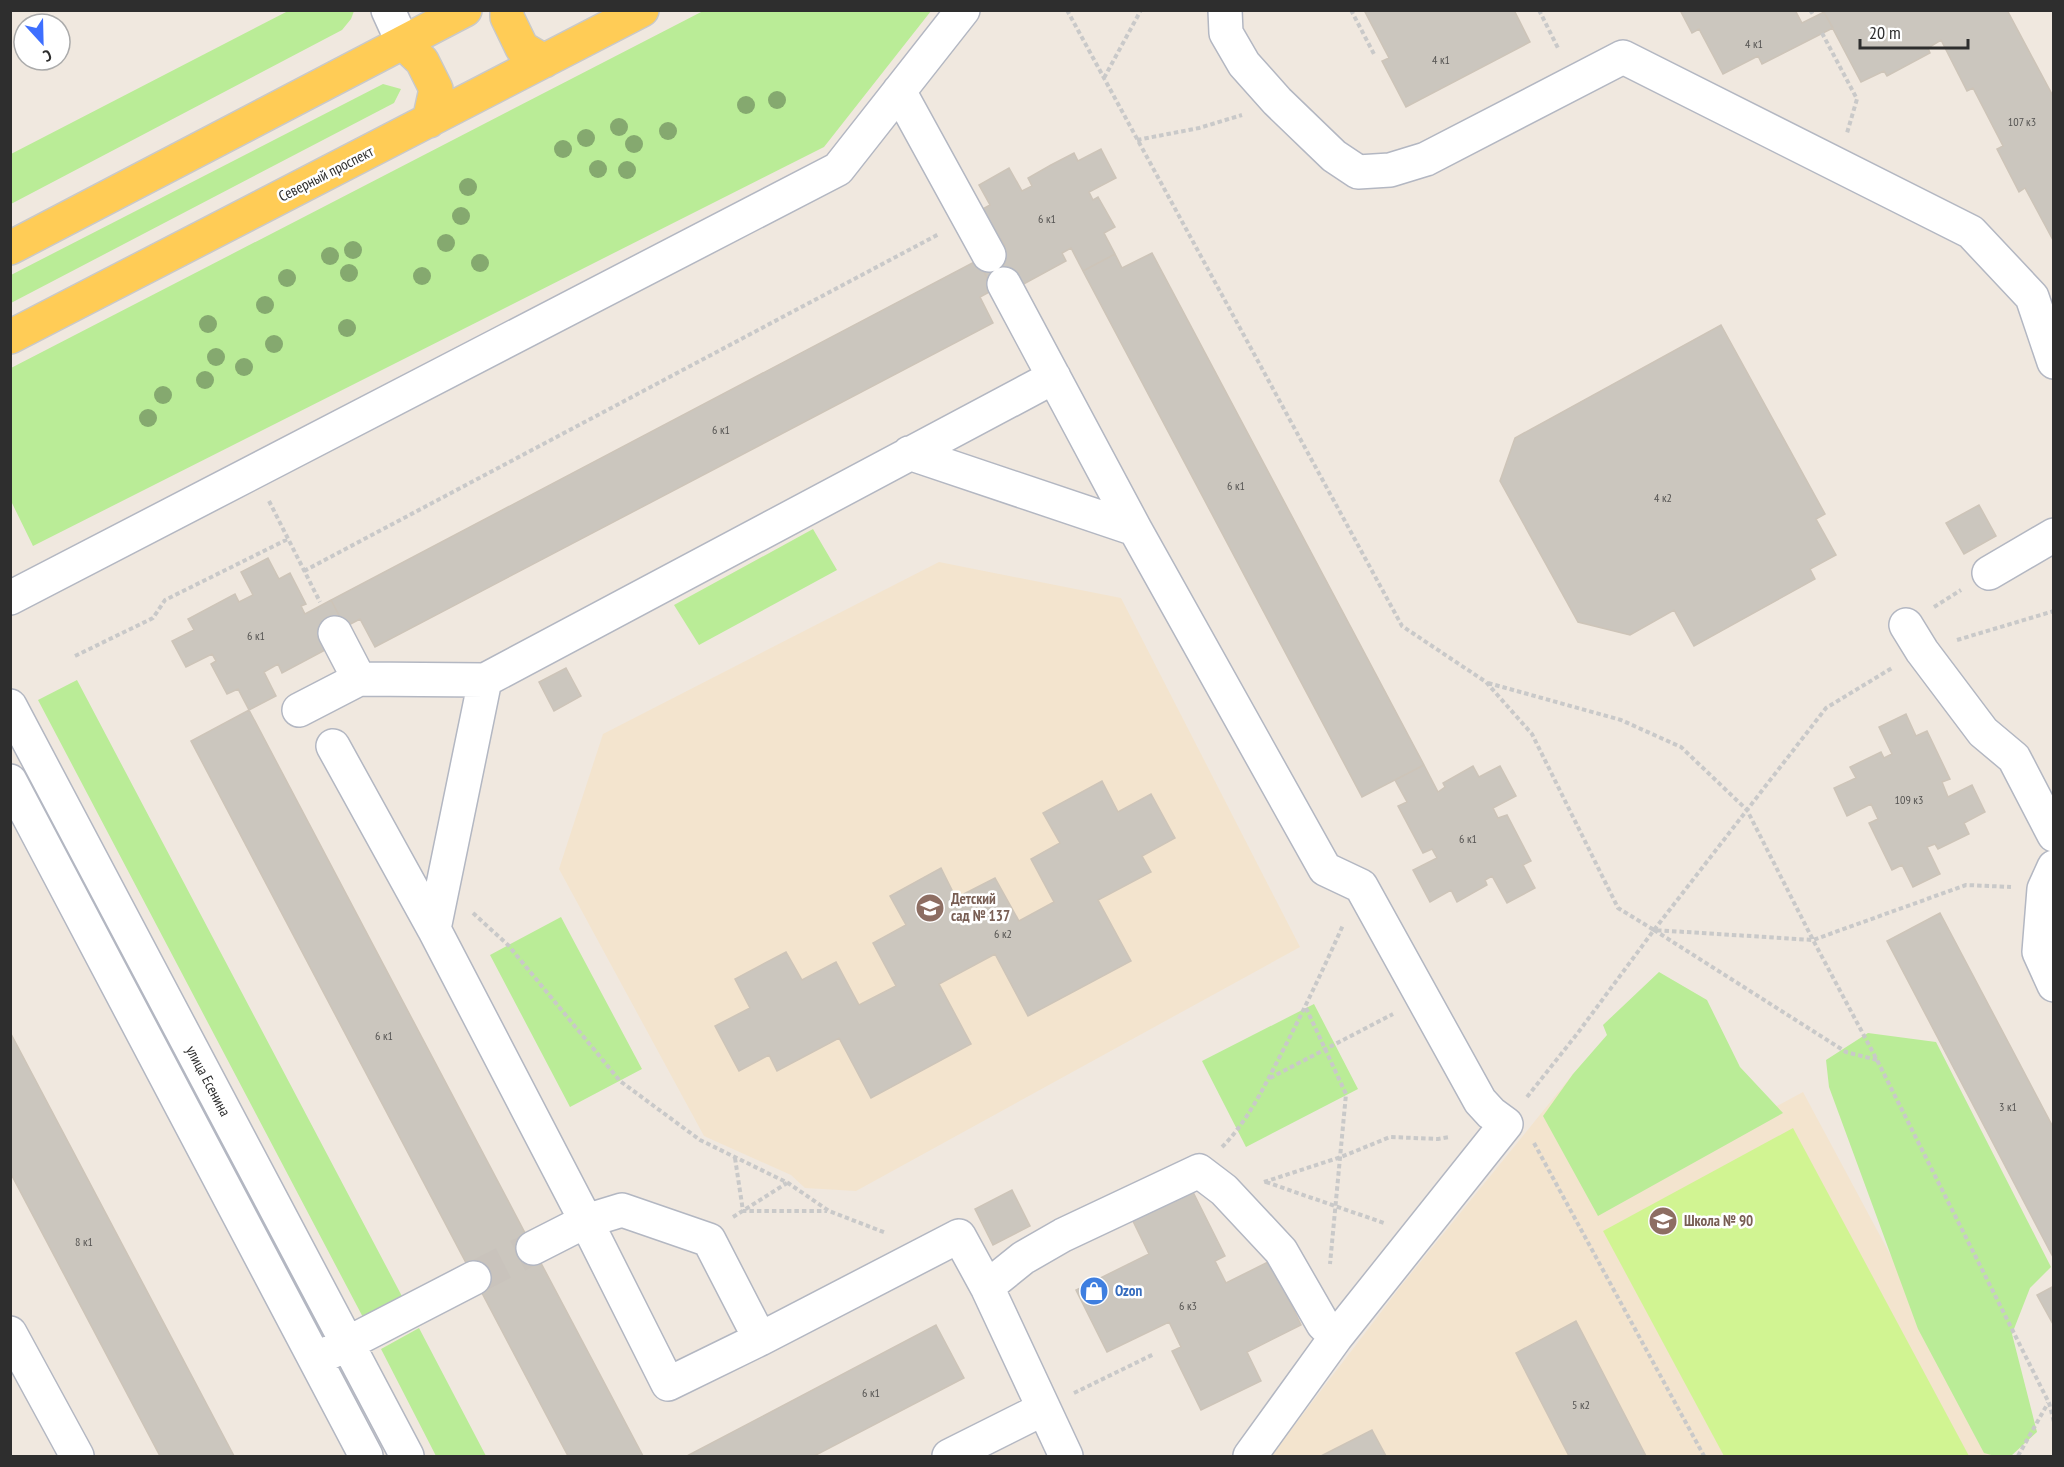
<svg xmlns="http://www.w3.org/2000/svg" width="2064" height="1467" viewBox="0 0 2064 1467" font-family="'PT Sans Narrow',sans-serif">
	<rect width="100%" height="100%" fill="#f0e8df"/>
	<path fill="#f3e4ce" d="M 939,562 L 1121,598 L 1300,947 L 856,1191 L 805,1188 L 791,1175 L 704,1136 L 559,869 L 603,734 Z
		M 1573,1074 L 1684,1156 L 1803,1092 L 1996,1452 L 1994,1456 L 1271,1456 L 1401,1286 Z"/>
	<path fill="#baec97" d="M 705,10 L 931,11 L 824,147 L 33,546 L 11,501 L 11,368 Z
		M 288,11 L 354,11 L 351,19 L 342,30 L 11,204 L 11,154 Z
		M 383,84 L 401,89 L 394,103 L 11,303 L 11,275 Z
		M 813,529 L 837,570 L 699,645 L 674,605 Z
		M 77,680 L 405,1302 L 366,1323 L 38,700 Z
		M 561,917 L 642,1069 L 570,1107 L 490,955 Z
		M 1659,972 L 1707,1000 L 1740,1067 L 1783,1113 L 1598,1216 L 1543,1116 L 1573,1074 L 1607,1035 L 1603,1025 Z
		M 1314,1004 L 1358,1089 L 1246,1147 L 1202,1061 Z
		M 1868,1033 L 1936,1042 L 2051,1267 L 2030,1288 L 2012,1334 L 2037,1432 L 2011,1456 L 1995,1456 L 1984,1453 L 1918,1329 L 1829,1087 L 1826,1060 Z
		M 419,1328 L 486,1456 L 436,1456 L 381,1349 Z"/>
	<path fill="#d1f492" d="M 1793,1128 L 1969,1456 L 1724,1456 L 1603,1231 Z"/>
	<path fill="#cbc6be" stroke="#cdc4b8" stroke-width="1.5" d="M 1364,10 L 1514,10 L 1530,42 L 1406,107 L 1382,61 L 1389,58 Z
		M 1680,10 L 1795,10 L 1802,23 L 1824,12 L 1833,28 L 1762,64 L 1758,56 L 1723,74 L 1699,29 L 1692,33 Z
		M 1826,10 L 2007,10 L 2054,98 L 2054,242 L 2025,188 L 2019,192 L 1997,149 L 2003,146 L 1973,88 L 1967,91 L 1941,40 L 1928,48 L 1930,53 L 1887,76 L 1884,71 L 1861,82 L 1824,12 Z
		M 1101,149 L 1116,178 L 1089,192 L 1093,200 L 1098,197 L 1115,227 L 1104,233 L 1115,254 L 1083,271 L 1071,248 L 1062,253 L 1066,261 L 1020,286 L 993,290 L 978,260 L 1005,246 L 1001,239 L 995,242 L 979,211 L 990,205 L 979,185 L 1009,168 L 1022,191 L 1032,186 L 1028,178 L 1051,165 L 1074,153 L 1078,161 Z
		M 1152,253 L 1424,765 L 1362,797 L 1083,271 L 1115,254 L 1122,268 Z
		M 978,260 L 993,290 L 980,297 L 993,323 L 375,647 L 360,619 L 345,627 L 331,600 Z
		M 1721,325 L 1825,514 L 1816,519 L 1836,555 L 1810,569 L 1815,579 L 1694,646 L 1674,610 L 1630,635 L 1578,622 L 1500,481 L 1515,438 Z
		M 1979,505 L 1996,536 L 1964,554 L 1946,523 Z
		M 268,558 L 279,579 L 290,573 L 306,604 L 301,606 L 305,614 L 331,600 L 345,627 L 329,648 L 282,673 L 278,664 L 264,672 L 276,696 L 249,710 L 238,689 L 227,694 L 211,664 L 216,661 L 212,654 L 186,667 L 172,641 L 194,630 L 188,619 L 235,594 L 239,602 L 253,595 L 241,572 Z
		M 566,668 L 581,696 L 554,711 L 539,682 Z
		M 249,710 L 533,1248 L 643,1456 L 568,1456 L 474,1278 L 191,741 Z
		M 1906,714 L 1916,736 L 1927,731 L 1950,779 L 1942,782 L 1948,797 L 1972,785 L 1985,812 L 1964,823 L 1969,834 L 1938,849 L 1935,844 L 1927,847 L 1940,874 L 1913,887 L 1902,865 L 1892,870 L 1869,823 L 1878,819 L 1871,804 L 1847,816 L 1834,788 L 1856,778 L 1850,767 L 1881,752 L 1884,758 L 1892,754 L 1879,727 Z
		M 1424,765 L 1438,792 L 1445,787 L 1443,783 L 1473,766 L 1479,777 L 1500,766 L 1516,796 L 1493,808 L 1498,818 L 1507,815 L 1531,861 L 1523,865 L 1535,888 L 1507,903 L 1492,876 L 1485,880 L 1487,885 L 1457,902 L 1451,890 L 1430,902 L 1413,870 L 1437,858 L 1432,849 L 1423,853 L 1398,806 L 1407,802 L 1395,780 Z
		M 1102,781 L 1118,812 L 1151,794 L 1175,838 L 1142,856 L 1151,872 L 1098,900 L 1131,961 L 1028,1016 L 995,954 L 939,984 L 971,1044 L 871,1098 L 839,1038 L 777,1071 L 769,1055 L 739,1071 L 715,1026 L 750,1008 L 735,979 L 786,952 L 802,980 L 836,962 L 859,1005 L 896,986 L 873,943 L 906,925 L 890,896 L 941,868 L 956,898 L 995,878 L 1019,921 L 1054,902 L 1031,859 L 1060,843 L 1043,813 Z
		M 1940,913 L 2054,1129 L 2054,1259 L 1887,941 Z
		M 10,1032 L 234,1456 L 160,1456 L 10,1172 Z
		M 1191,1188 L 1225,1256 L 1215,1261 L 1226,1283 L 1270,1261 L 1301,1325 L 1247,1352 L 1261,1381 L 1201,1410 L 1172,1351 L 1181,1347 L 1169,1322 L 1107,1352 L 1076,1290 L 1149,1254 L 1131,1217 Z
		M 1012,1190 L 1030,1226 L 993,1245 L 975,1209 Z
		M 2054,1286 L 2054,1326 L 2037,1295 Z
		M 1576,1321 L 1646,1456 L 1569,1456 L 1516,1353 Z
		M 936,1325 L 964,1378 L 814,1456 L 687,1456 Z
		M 1372,1430 L 1386,1456 L 1321,1456 Z"/>
	<g fill="none" stroke-linecap="round" stroke-linejoin="round">
		<path stroke="#c9c3bc" stroke-width="33" stroke-dasharray="33 16" stroke-linecap="butt" d="M 474,1278 L 533,1248"/>
		<g stroke="#b3b7c2" stroke-width="36">
			<path id="minor" d="M 388,10 L 403,43
				M 1225,10 L 1226,33 L 1244,64 L 1277,101 L 1334,156 L 1358,172 L 1390,170 L 1426,159 L 1623,57 L 1971,232 L 2032,297 L 2054,362
				M 899,91 L 989,255
				M 1004,284 L 1135,529 L 1325,869 L 1361,886 L 1480,1101 L 1491,1113 L 1506,1124 L 1336,1337 L 1250,1456
				M 1054,377 L 485,680 L 434,929 L 586,1221 L 668,1384 L 760,1339 L 959,1236 L 987,1287 L 1066,1456
				M 909,453 L 1135,529
				M 1989,573 L 2054,535
				M 10,598 L 838,169 L 963,10
				M 1906,625 L 1922,651 L 1983,732 L 2014,758 L 2054,835
				M 335,633 L 359,679 L 485,680
				M 10,706 L 407,1456
				M 299,710 L 359,679
				M 333,746 L 434,929
				M 10,781 L 366,1456
				M 2054,867 L 2044,889 L 2039,952 L 2054,985
				M 533,1248 L 586,1221 L 622,1210 L 709,1240 L 760,1339
				M 987,1287 L 1023,1258 L 1063,1235 L 1199,1171 L 1224,1190 L 1281,1251 L 1323,1324 L 1336,1337
				M 10,1333 L 77,1456
				M 327,1354 L 474,1278
				M 949,1456 L 1043,1409"/>
		</g>
		<g stroke="#c9c9c9" stroke-width="36">
			<path id="major" d="M 507,10 L 507,17 L 522,48 L 544,61
				M 403,43 L 422,61 L 436,89 L 429,121
				M 10,248 L 465,10
				M 10,337 L 642,10"/>
		</g>
		<path stroke="#c9c9c9" stroke-width="4" stroke-dasharray="4.5 3" stroke-linecap="butt" d="M 1067,10 L 1402,626 L 1486,682 L 1532,734 L 1618,908 L 1654,930
			M 1351,10 L 1375,56
			M 1539,10 L 1559,50
			M 1810,10 L 1814,16
			M 1822,33 L 1857,99 L 1847,133
			M 1104,78 L 1141,10
			M 1137,140 L 1199,128 L 1242,115
			M 269,501 L 320,602
			M 304,571 L 939,234
			M 1934,607 L 1961,590
			M 1957,640 L 2054,611
			M 75,656 L 153,618 L 165,600 L 288,539
			M 1488,683 L 1621,720 L 1681,747 L 1747,810 L 1813,940 L 1877,1060 L 2049,1403 L 2054,1422
			M 473,913 L 508,945 L 620,1081 L 700,1140 L 788,1183 L 829,1211 L 886,1233
			M 1306,1008 L 1346,1094 L 1330,1264
			M 1877,1060 L 1846,1052 L 1654,930 L 1813,940 L 1966,885 L 2011,887
			M 1270,1078 L 1393,1014
			M 1527,1097 L 1577,1034 L 1654,930 L 1826,708 L 1892,668
			M 1534,1143 L 1704,1456
			M 1222,1147 C 1247,1122 1263,1089 1279,1058 C 1302,1014 1323,970 1343,925
			M 735,1158 L 743,1211 L 827,1211
			M 1264,1182 L 1341,1157 L 1390,1137 L 1438,1139 L 1450,1137
			M 1266,1182 L 1384,1223
			M 733,1217 L 787,1183
			M 1074,1393 L 1154,1354
			M 2018,1456 L 2048,1403"/>
		<use href="#minor" stroke="#fff" stroke-width="33"/>
		<use href="#major" stroke="#ffcc56" stroke-width="33"/>
	</g>
	<g fill="#85a96f">
		<circle cx="777" cy="100" r="9"/>
		<circle cx="746" cy="105" r="9"/>
		<circle cx="619" cy="127" r="9"/>
		<circle cx="668" cy="131" r="9"/>
		<circle cx="586" cy="138" r="9"/>
		<circle cx="634" cy="144" r="9"/>
		<circle cx="563" cy="149" r="9"/>
		<circle cx="598" cy="169" r="9"/>
		<circle cx="627" cy="170" r="9"/>
		<circle cx="468" cy="187" r="9"/>
		<circle cx="461" cy="216" r="9"/>
		<circle cx="446" cy="243" r="9"/>
		<circle cx="353" cy="250" r="9"/>
		<circle cx="330" cy="256" r="9"/>
		<circle cx="480" cy="263" r="9"/>
		<circle cx="349" cy="273" r="9"/>
		<circle cx="422" cy="276" r="9"/>
		<circle cx="287" cy="278" r="9"/>
		<circle cx="265" cy="305" r="9"/>
		<circle cx="208" cy="324" r="9"/>
		<circle cx="347" cy="328" r="9"/>
		<circle cx="274" cy="344" r="9"/>
		<circle cx="216" cy="357" r="9"/>
		<circle cx="244" cy="367" r="9"/>
		<circle cx="205" cy="380" r="9"/>
		<circle cx="163" cy="395" r="9"/>
		<circle cx="148" cy="418" r="9"/>
	</g>
	<defs>
		<g id="school-disc" transform="scale(1.5)"><circle r="9.5" fill="#8d6e63" stroke="#fff"/><path d="M0-5L7-2L0 1L-7-2ZM-4 1L0 2.5L4 1V4Q0 6-4 4Z" fill="#fff"/></g>
		<g id="shop-disc" transform="scale(1.5)"><circle r="9.5" fill="#3f7fe0" stroke="#fff"/><path d="M-5-2.5h2.3a2.7 3.5 0 0 1 5.4 0H5L5.5 6h-11ZM-1.5-2.5h3a1.5 2.3 0 0 0-3 0Z" fill="#fff"/></g>
	</defs>
	<g fill-rule="evenodd">
		<use href="#school-disc" x="930" y="908"/>
		<use href="#school-disc" x="1663" y="1221"/>
		<use href="#shop-disc" x="1094" y="1291"/>
	</g>
	<g text-anchor="middle" stroke-width="5" stroke-linejoin="round" paint-order="stroke">
		<g font-size="12" fill="#555452">
			<text x="1754" y="48">4 к1</text>
			<text x="1441" y="64">4 к1</text>
			<text x="2022" y="126">107 к3</text>
			<text x="1047" y="223">6 к1</text>
			<text x="721" y="434">6 к1</text>
			<text x="1236" y="490">6 к1</text>
			<text x="1663" y="502">4 к2</text>
			<text x="256" y="640">6 к1</text>
			<text x="1909" y="804">109 к3</text>
			<text x="1468" y="843">6 к1</text>
			<text x="1003" y="938">6 к2</text>
			<text x="384" y="1040">6 к1</text>
			<text x="2008" y="1111">3 к1</text>
			<text x="84" y="1246">8 к1</text>
			<text x="1188" y="1310">6 к3</text>
			<text x="871" y="1397">6 к1</text>
			<text x="1581" y="1409">5 к2</text>
		</g>
		<g font-size="15" fill="#2e2e2e" stroke="#fff">
			<text transform="translate(326 174) rotate(-27)" y="5">Северный проспект</text>
			<text transform="translate(208 1081) rotate(62)" y="5">улица Есенина</text>
		</g>
		<g font-size="15" font-weight="bold" fill="#785e54" stroke="#fff" text-anchor="start">
			<text x="951" y="904">Детский<tspan x="951" dy="17">сад № 137</tspan></text>
			<text x="1684" y="1226">Школа № 90</text>
		</g>
		<g font-size="15" font-weight="bold" fill="#366cbe" stroke="#fff" text-anchor="start">
			<text x="1115" y="1296">Ozon</text>
		</g>
	</g>
	<rect width="2064" height="1467" fill="none" stroke="#2e2e2e" stroke-width="24"/>
	<g transform="translate(42 42) rotate(158)"><circle r="28" fill="#ffffff" stroke="#ababab" stroke-width="1.5"/>
	<path d="M0-4.5L10 22L0 15L-10 22Z" fill="#3e6fff"/>
	<text y="-9" font-size="16" font-weight="bold" text-anchor="middle" fill="#2e2e2e">С</text>
	</g>
	<path d="M1860 39v9h108v-9" fill="none" stroke="#2e2e2e" stroke-width="3"/>
	<text x="1869" y="39" font-size="18" fill="#2e2e2e" stroke="#ffffff" stroke-width="4.5" paint-order="stroke">20 m</text>
</svg>
